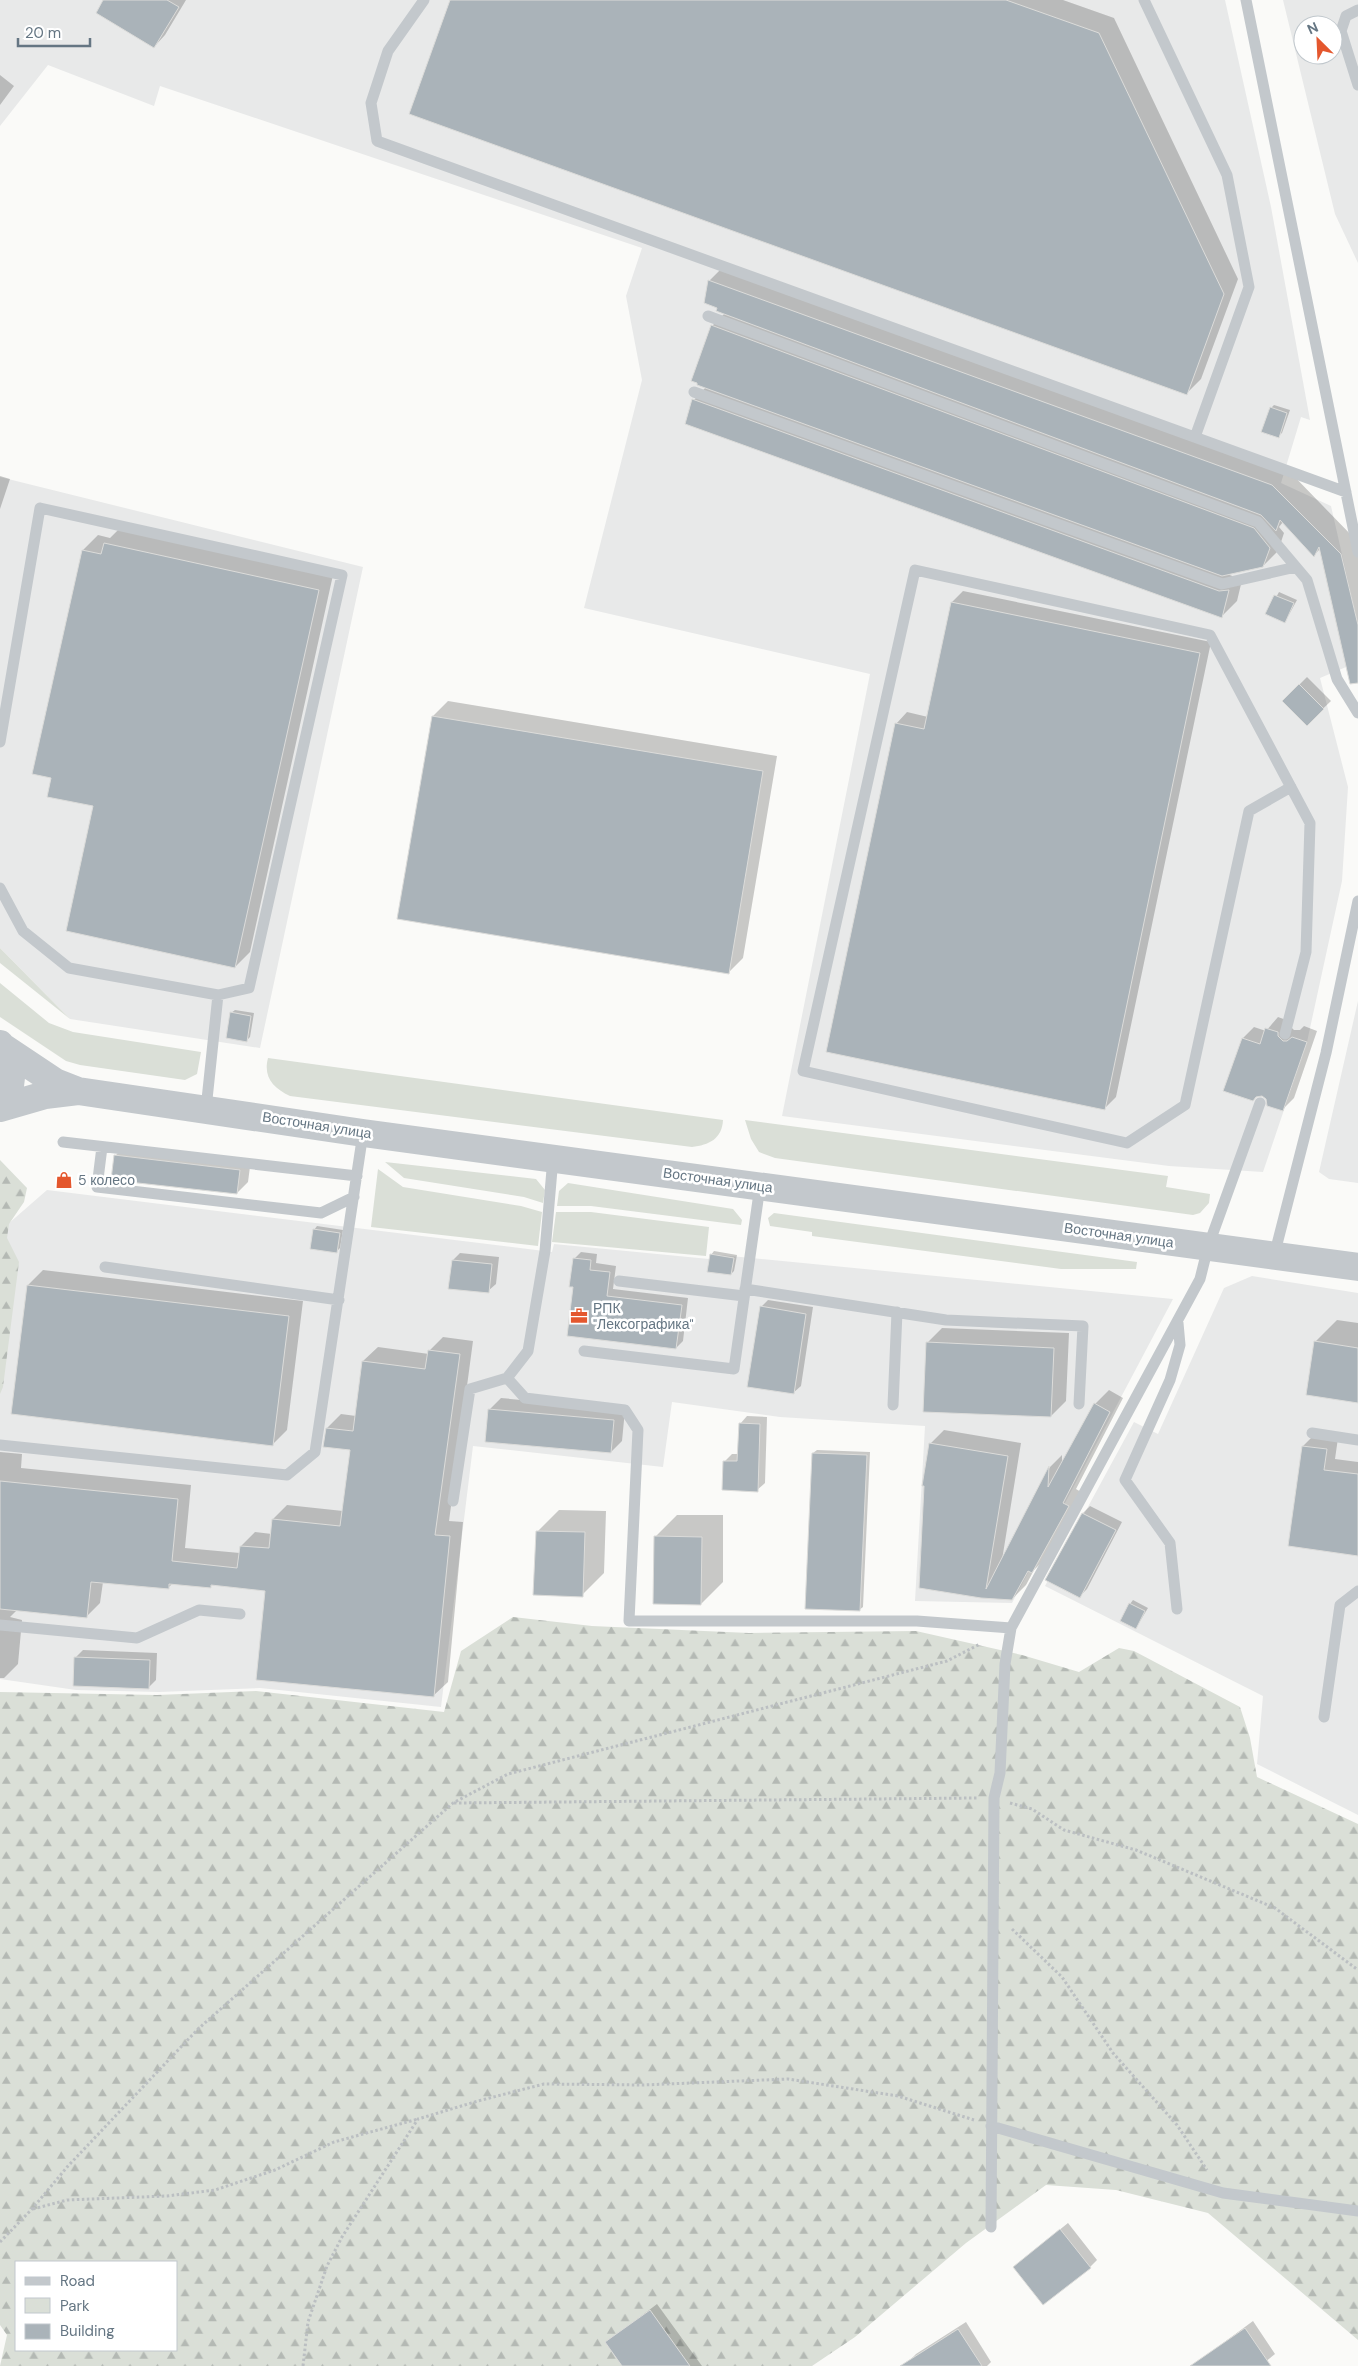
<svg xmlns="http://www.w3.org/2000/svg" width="1358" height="2366" viewBox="0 0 1358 2366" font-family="'DM Sans',sans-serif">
	<defs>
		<pattern id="forest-firs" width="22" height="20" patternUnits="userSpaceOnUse" patternTransform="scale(1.25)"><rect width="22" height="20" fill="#dadfd7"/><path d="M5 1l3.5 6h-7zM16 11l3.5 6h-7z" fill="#b4b9b4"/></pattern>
	</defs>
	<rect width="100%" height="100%" fill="#fafaf8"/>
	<path fill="#e8e9e9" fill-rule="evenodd" d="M 0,0 L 1225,0 L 1271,207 L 1310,420 L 1301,417 L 1281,483 L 1331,506 L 1358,625 L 1358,662 L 1320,678 L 1348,787 L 1342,881 L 1307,1042 L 1263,1172 L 1169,1166 L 782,1116 L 870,674 L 584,608 L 642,380 L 626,296 L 642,248 L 160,86 L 154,106 L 48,65 L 0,126 Z
		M 1283,0 L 1358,0 L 1358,263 L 1335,214 ZM 1303,25 L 1333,25 L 1333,55 L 1303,55 Z
		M 0,477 L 363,567 L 260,1048 L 70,1019 L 0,948 Z
		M 1358,1001 L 1358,1183 L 1329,1179 L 1319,1172 Z
		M 47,1190 L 552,1252 L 554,1244 L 709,1259 L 710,1254 L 1173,1299 L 1012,1603 L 915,1601 L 925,1426 L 780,1417 L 672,1402 L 663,1467 L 473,1446 L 441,1707 L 260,1688 L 159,1692 L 76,1690 L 0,1679 L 0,1231 Z
		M 1252,1276 L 1358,1293 L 1358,1815 L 1257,1764 L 1263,1696 L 1045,1586 L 1134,1422 L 1158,1434 L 1224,1288 Z"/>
	<path fill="#dadfd7" d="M 0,948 L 70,1019 L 0,963 Z
		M 0,983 L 49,1023 L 73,1032 L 201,1052 L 197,1074 L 185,1080 L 80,1065 L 66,1061 L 0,1017 Z
		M 268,1058 L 723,1120 C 722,1139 709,1145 692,1147 L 290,1096 C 273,1088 263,1077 268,1058 Z
		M 745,1120 L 1168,1176 L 1166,1187 L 1210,1194 L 1209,1203 L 1200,1213 L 1193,1215 L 775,1158 L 759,1152 L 751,1139 Z
		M 385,1162 L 536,1179 L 545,1190 L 543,1203 L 524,1197 L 404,1178 Z
		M 378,1169 L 403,1187 L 521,1206 L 542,1212 L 538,1246 L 371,1227 Z
		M 568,1183 L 733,1209 L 742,1220 L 741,1225 L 591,1206 L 557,1206 L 559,1191 Z
		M 556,1212 L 591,1212 L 709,1227 L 706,1256 L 552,1242 Z
		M 774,1213 L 1137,1262 L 1136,1269 L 1061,1269 L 812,1236 L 812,1232 L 770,1226 L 768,1218 Z"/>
	<path fill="url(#forest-firs)" fill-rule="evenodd" d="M 0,1160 L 27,1188 L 24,1202 L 9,1224 L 7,1238 L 19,1262 L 3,1387 L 0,1394 Z
		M 513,1617 L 592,1626 L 749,1633 L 916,1631 L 1022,1655 L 1079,1672 L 1119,1648 L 1134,1651 L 1240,1707 L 1250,1738 L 1257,1777 L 1358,1824 L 1358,2340 L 1208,2213 L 1116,2190 L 1046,2185 L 966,2243 L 855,2337 L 812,2366 L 0,2366 L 7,2335 L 0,2325 L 0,1692 L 157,1695 L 256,1691 L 444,1712 L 461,1651 ZM 16,2262 L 176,2262 L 176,2350 L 16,2350 Z"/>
	<path fill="#0003" d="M 105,0 L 186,0 L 165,35 L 154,47 Z
		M 451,0 L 1063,0 L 1114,18 L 1238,279 L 1201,379 L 1186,394 Z
		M 0,75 L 14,86 L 0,105 Z
		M 724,266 L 1288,470 L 1355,539 L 1358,551 L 1358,656 L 1320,549 L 1314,555 L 1283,522 L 1279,527 L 1284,533 L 1278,551 L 1263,566 L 1227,574 L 1235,577 L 1243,576 L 1237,601 L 1222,616 L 694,400 L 706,387 L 712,326 L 725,313 L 719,307 L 709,281 Z
		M 1274,405 L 1290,410 L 1282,433 L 1278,436 L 1271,408 Z
		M 0,476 L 10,479 L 0,509 Z
		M 120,528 L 333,575 L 250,952 L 235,967 L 95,805 L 83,550 L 98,535 L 110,538 Z
		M 963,591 L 1211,642 L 1116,1097 L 1104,1109 L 896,724 L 907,712 L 928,717 L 952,602 Z
		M 1279,592 L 1297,600 L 1285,622 L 1267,614 Z
		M 1307,677 L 1331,701 L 1307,724 L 1283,701 Z
		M 448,701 L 777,756 L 743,958 L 728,973 L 433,716 Z
		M 235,1010 L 254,1013 L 250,1037 L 247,1040 L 231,1013 Z
		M 1278,1017 L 1289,1021 L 1289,1025 L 1294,1030 L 1300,1030 L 1304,1026 L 1317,1031 L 1294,1098 L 1282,1110 L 1262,1095 L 1225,1090 L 1243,1038 L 1254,1027 L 1266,1031 Z
		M 126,1145 L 251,1159 L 248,1182 L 237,1193 L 115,1156 Z
		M 317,1226 L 343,1230 L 340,1248 L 337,1251 L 314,1230 Z
		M 714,1251 L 737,1255 L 734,1271 L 731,1274 L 711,1255 Z
		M 581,1252 L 597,1254 L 596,1263 L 616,1266 L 613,1289 L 688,1298 L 683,1341 L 676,1348 L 575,1286 L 574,1259 Z
		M 460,1253 L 499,1257 L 496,1284 L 488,1291 L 453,1260 Z
		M 43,1270 L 303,1301 L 287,1430 L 272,1445 L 12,1413 L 28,1285 Z
		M 768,1300 L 813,1307 L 801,1386 L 793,1393 L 761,1307 Z
		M 1337,1320 L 1358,1323 L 1358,1402 L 1315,1342 Z
		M 942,1328 L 1069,1333 L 1066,1401 L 1051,1416 L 927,1343 Z
		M 443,1337 L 473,1341 L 449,1521 L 463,1522 L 448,1682 L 433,1696 L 266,1590 L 213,1584 L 210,1587 L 173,1583 L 168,1588 L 103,1582 L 100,1603 L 86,1617 L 17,1610 L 10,1617 L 22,1620 L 18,1664 L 4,1678 L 0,1678 L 0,1452 L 22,1454 L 21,1468 L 191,1485 L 185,1548 L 240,1553 L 241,1546 L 255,1532 L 272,1534 L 273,1519 L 287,1505 L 343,1511 L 351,1449 L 327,1428 L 341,1414 L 356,1416 L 363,1361 L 378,1347 L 429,1354 L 429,1351 Z
		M 1109,1390 L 1123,1398 L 1076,1489 L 1081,1492 L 1046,1558 L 1034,1570 L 1026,1585 L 1012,1599 L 981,1597 L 930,1444 L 944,1430 L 1021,1443 L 1002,1560 L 1050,1467 L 1062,1455 L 1062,1465 L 1095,1404 Z
		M 501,1398 L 625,1410 L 622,1441 L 611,1452 L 489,1410 Z
		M 747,1416 L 767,1417 L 765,1483 L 757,1490 L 725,1461 L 732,1454 L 739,1454 L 740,1424 Z
		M 1314,1435 L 1338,1438 L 1335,1459 L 1358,1462 L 1358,1554 L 1303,1446 Z
		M 817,1450 L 870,1452 L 863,1607 L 859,1610 L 813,1453 Z
		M 1090,1506 L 1122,1522 L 1087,1589 L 1080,1596 L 1047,1580 L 1083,1513 Z
		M 559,1510 L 606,1511 L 604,1573 L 582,1595 L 537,1532 Z
		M 677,1515 L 723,1515 L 723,1582 L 701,1604 L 655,1537 Z
		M 1133,1600 L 1148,1608 L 1136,1628 L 1130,1604 Z
		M 83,1650 L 157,1653 L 156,1680 L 148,1688 L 75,1658 Z
		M 1068,2223 L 1097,2260 L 1090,2267 L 1022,2260 Z
		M 657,2304 L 702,2366 L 623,2366 L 606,2343 Z
		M 1253,2321 L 1275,2354 L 1260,2366 L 1215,2366 L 1207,2355 Z
		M 966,2322 L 991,2362 L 987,2366 L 912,2366 L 909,2361 L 916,2354 Z"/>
	<path fill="#aab3b9" stroke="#dcdcda" d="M 103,0 L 167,0 L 179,7 L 154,48 L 96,13 Z
		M 450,0 L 1006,0 L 1099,33 L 1224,294 L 1187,395 L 409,114 Z
		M 708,280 L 1272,485 L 1341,554 L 1358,625 L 1358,683 L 1350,684 L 1319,547 L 1314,557 L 1280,520 L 1276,531 L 1261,515 L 716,311 L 717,308 L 704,303 Z
		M 711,325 L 1254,528 L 1270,548 L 1263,567 L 1222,576 L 697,385 L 697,383 L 691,381 Z
		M 692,399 L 1219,591 L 1229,590 L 1222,618 L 685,424 Z
		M 1270,407 L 1287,413 L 1279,438 L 1261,432 Z
		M 104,543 L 319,590 L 235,968 L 66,931 L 93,806 L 47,797 L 51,778 L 32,774 L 82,550 L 101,554 Z
		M 1274,595 L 1294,603 L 1285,623 L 1265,614 Z
		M 951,602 L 1200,653 L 1105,1110 L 826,1052 L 895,723 L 924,729 Z
		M 1299,684 L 1324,709 L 1307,726 L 1282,701 Z
		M 432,716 L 763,771 L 729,974 L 397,919 Z
		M 230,1012 L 251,1016 L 247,1042 L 226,1038 Z
		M 1265,1028 L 1278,1032 L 1278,1036 L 1283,1041 L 1287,1041 L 1292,1037 L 1307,1042 L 1283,1111 L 1267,1106 L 1266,1099 L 1262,1096 L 1256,1097 L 1253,1101 L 1223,1091 L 1242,1038 L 1260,1044 Z
		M 114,1155 L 240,1170 L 237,1194 L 111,1180 Z
		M 313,1229 L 340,1233 L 337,1253 L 310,1249 Z
		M 710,1254 L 734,1258 L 731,1275 L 707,1272 Z
		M 573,1258 L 591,1260 L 590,1270 L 610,1272 L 607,1296 L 682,1305 L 676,1349 L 567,1336 L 573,1287 L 569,1287 Z
		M 452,1260 L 492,1264 L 489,1293 L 448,1289 Z
		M 27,1285 L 289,1316 L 273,1446 L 11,1414 Z
		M 760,1306 L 806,1314 L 794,1394 L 747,1387 Z
		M 1314,1341 L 1358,1348 L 1358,1403 L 1306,1395 Z
		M 926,1342 L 1054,1348 L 1051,1417 L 923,1412 Z
		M 428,1350 L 460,1354 L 435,1535 L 450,1536 L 434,1697 L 256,1680 L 265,1591 L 211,1585 L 211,1588 L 169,1584 L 169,1589 L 91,1582 L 87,1618 L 0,1609 L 0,1481 L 178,1499 L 172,1561 L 237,1568 L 240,1546 L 269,1548 L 272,1519 L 340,1526 L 350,1450 L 323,1447 L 326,1428 L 353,1431 L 362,1361 L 425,1369 Z
		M 1094,1403 L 1110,1412 L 1063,1503 L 1069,1506 L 1032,1573 L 1028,1571 L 1012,1600 L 981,1598 L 919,1588 L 924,1486 L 922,1486 L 929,1443 L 1008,1456 L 986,1589 L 1049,1466 L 1048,1487 Z
		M 488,1409 L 614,1420 L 611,1453 L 485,1442 Z
		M 739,1423 L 760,1424 L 758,1492 L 722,1490 L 723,1461 L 737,1461 Z
		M 1302,1446 L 1327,1449 L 1324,1470 L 1358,1474 L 1358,1556 L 1288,1546 Z
		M 812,1453 L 867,1455 L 860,1611 L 805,1609 Z
		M 1082,1513 L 1116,1530 L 1080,1598 L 1045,1580 Z
		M 536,1531 L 585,1532 L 583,1597 L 533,1595 Z
		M 654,1536 L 702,1537 L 701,1605 L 653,1604 Z
		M 1129,1603 L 1145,1611 L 1136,1629 L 1120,1621 Z
		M 74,1657 L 150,1660 L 149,1689 L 73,1686 Z
		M 1060,2229 L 1091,2268 L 1043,2305 L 1013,2267 Z
		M 650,2310 L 690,2366 L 622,2366 L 605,2342 Z
		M 1245,2328 L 1271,2366 L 1190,2366 Z
		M 958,2329 L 982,2366 L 900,2366 Z"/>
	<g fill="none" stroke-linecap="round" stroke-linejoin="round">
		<path stroke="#bbbfc2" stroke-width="3" stroke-dasharray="2.5 2.5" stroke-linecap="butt" d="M 454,1803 L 977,1798
			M 1010,1803 L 1032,1809 L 1064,1830 L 1136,1850 L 1275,1908 L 1358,1970
			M 1012,1929 L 1062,1977 L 1113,2053 L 1177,2125 L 1207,2170
			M 33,2209 L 67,2200 L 167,2196 L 215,2190 L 275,2170 L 334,2142 L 418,2119
			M 0,2242 L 32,2209 L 68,2166 L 198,2029 L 453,1803 L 508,1774 L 947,1661 L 980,1644
			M 303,2366 L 308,2322 L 327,2266 L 342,2237 L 418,2119 L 478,2101 L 544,2084 L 643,2085 L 788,2079 L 898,2096 L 974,2120"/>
		<path stroke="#c3c8cc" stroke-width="11" d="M 424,0 L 388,51 L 371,103 L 377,141 L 1346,492
			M 1144,0 L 1227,175 L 1249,287 L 1195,437
			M 1246,0 L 1358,552
			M 1358,10 L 1346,16 L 1341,31 L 1358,85
			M 708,316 L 1258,522 L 1307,580 L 1337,679 L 1358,713
			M 694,392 L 1222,584 L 1296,567
			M 0,742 L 40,508 L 342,575 L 249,988 L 218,995 L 69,968 L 23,931 L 0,888
			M 1285,1034 L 1306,952 L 1310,823 L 1210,635 L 915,570 L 803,1071 L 1127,1143 L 1185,1105 L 1249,811 L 1291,787
			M 206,1109 L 218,995
			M 63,1142 L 357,1176
			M 102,1147 L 97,1187 L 321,1213 L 354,1197
			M 1274,1256 L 1326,1053 L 1358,901
			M 105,1267 L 339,1300
			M 619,1281 L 744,1296
			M 745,1289 L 946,1320 L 1083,1326 L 1079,1404
			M 584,1351 L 734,1369 L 760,1186
			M 507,1378 L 525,1398 L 625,1410 L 638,1430 L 629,1621 L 917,1621 L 1011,1628
			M 893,1405 L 897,1312
			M 1312,1433 L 1358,1440
			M 0,1445 L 287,1475 L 315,1452 L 363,1133
			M 453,1501 L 470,1389 L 507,1378 L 528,1351 L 545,1251 L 553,1158
			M 1177,1609 L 1170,1543 L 1125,1480 L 1170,1380 L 1180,1345 L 1178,1323
			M 0,1625 L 137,1638 L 199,1610 L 240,1614
			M 1324,1717 L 1340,1605 L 1358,1591
			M 991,2126 L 1223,2193 L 1358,2211
			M 991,2227 L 994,1798 L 1000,1773 L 1005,1664 L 1011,1628 L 1200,1279 L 1208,1247 L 1260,1103"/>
		<path stroke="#c3c8cc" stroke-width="28" d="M 0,1044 C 17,1063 13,1088 0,1107
			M 4,1048 L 55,1082 L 78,1091 L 363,1133 L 1358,1267
			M 0,1108 L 45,1095 L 78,1091"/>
	</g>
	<defs>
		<g id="shop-bare" transform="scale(1.35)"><path d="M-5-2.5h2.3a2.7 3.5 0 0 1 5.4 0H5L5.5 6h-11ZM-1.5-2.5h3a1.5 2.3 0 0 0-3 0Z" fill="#e4572e" stroke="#fff" stroke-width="2.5" paint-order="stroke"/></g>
		<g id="office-bare" transform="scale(1.35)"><path d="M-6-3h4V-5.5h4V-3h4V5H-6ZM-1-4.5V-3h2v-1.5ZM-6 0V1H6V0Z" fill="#e4572e" stroke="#fff" stroke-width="2.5" paint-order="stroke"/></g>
	</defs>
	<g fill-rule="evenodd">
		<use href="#shop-bare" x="64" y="1180"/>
		<use href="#office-bare" x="579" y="1316"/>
	</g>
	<g text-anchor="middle" stroke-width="5" stroke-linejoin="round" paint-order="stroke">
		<g font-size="14" fill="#657683" stroke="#fff">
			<text transform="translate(317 1125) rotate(9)" y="5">Восточная улица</text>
			<text transform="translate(718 1180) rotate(8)" y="5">Восточная улица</text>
			<text transform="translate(1119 1235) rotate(8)" y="5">Восточная улица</text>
		</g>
		<g font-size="14" fill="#657683" stroke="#fff" text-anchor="start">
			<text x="78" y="1185">5 колесо</text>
			<text x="593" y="1313">РПК<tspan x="593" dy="16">"Лексографика"</tspan></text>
		</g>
	</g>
	<rect x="15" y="2261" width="162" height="90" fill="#ffffff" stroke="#c1c8cd"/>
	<rect x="25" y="2277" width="25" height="8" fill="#c3c8cc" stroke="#c1c8cd"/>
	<text x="60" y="2286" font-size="15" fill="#657683">Road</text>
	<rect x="25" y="2298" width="25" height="15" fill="#dadfd7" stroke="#c1c8cd"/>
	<text x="60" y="2311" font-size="15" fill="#657683">Park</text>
	<rect x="25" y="2324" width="25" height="15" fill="#aab3b9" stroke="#c1c8cd"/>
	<text x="60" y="2336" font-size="15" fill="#657683">Building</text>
	<g transform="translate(1318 40) rotate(336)"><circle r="24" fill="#ffffff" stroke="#c1c8cd"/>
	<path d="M0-4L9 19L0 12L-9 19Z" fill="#e4572e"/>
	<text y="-8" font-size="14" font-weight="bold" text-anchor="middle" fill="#657683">N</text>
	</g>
	<path d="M18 38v8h72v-8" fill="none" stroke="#657683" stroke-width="2.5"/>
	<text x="25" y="38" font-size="15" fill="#657683" stroke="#ffffff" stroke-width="4" paint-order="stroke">20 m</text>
</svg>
